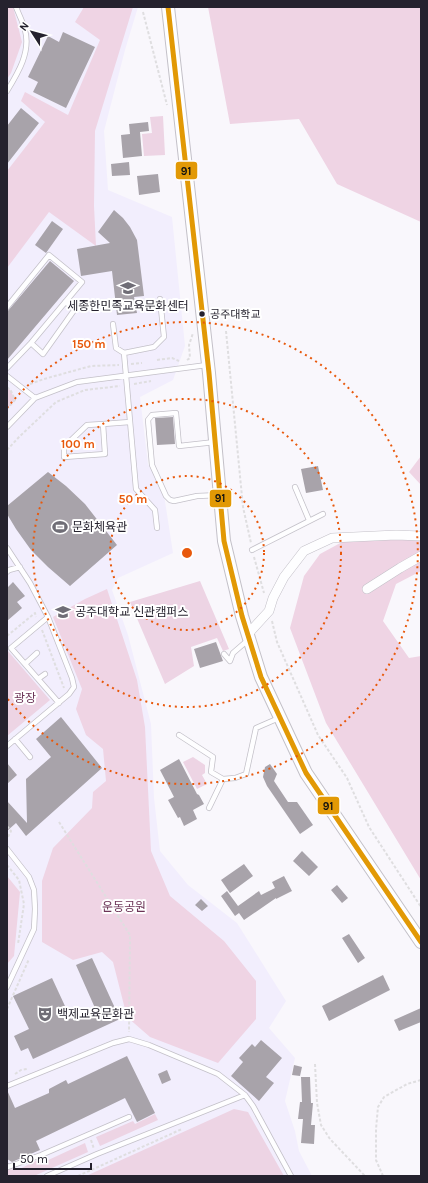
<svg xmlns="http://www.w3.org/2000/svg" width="428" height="1183" viewBox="0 0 428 1183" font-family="Karla,'Noto Sans KR',sans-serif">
	<rect width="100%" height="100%" fill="#f9f7fc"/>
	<path fill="#f2eefd" d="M 7,7 L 138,7 L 125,50 L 104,131 L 108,190 L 172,217 L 185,346 L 173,380 L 140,397 L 148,464 L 164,495 L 173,553 L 118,578 L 112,590 L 128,635 L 151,724 L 154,798 L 160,851 L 188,885 L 237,923 L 286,1001 L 269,1028 L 295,1058 L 285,1101 L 295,1131 L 299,1151 L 312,1176 L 7,1176 Z"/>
	<path fill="#edd4e4" d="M 163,116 L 165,155 L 144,156 L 142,134 L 152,133 L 150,117 Z
		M 7,387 L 11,391 L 15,400 L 7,409 Z
		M 200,581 L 229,649 L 223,651 L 217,638 L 191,647 L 194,666 L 165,684 L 130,602 Z
		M 7,650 L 50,700 L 7,736 Z
		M 193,757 L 205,765 L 205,773 L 202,775 L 207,784 L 197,789 L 183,762 Z
		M 234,1109 L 248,1112 L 284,1176 L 86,1176 Z
		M 155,1114 L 158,1120 L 100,1146 L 96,1137 L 133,1121 L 135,1124 Z
		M 85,1143 L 88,1152 L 34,1176 L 7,1176 L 7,1169 L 18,1170 L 41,1158 L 44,1162 Z"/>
	<path fill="#efd4e4" d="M 7,7 L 13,7 L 22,42 L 11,73 L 7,79 Z
		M 84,7 L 133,7 L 95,131 L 94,206 L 96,246 L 49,212 L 7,268 L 7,171 L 45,122 L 21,101 L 25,92 L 68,115 L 100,40 L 75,22 Z
		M 208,7 L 421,7 L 421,222 L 337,184 L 299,119 L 230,124 Z
		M 421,456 L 421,485 L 409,472 Z
		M 421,538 L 421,571 L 396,584 L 383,621 L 409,658 L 421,656 L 421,880 L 326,723 L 290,628 L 304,576 L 320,554 L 344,541 Z
		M 107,589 L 137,680 L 145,727 L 151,851 L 170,896 L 224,941 L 256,981 L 256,1019 L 218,1063 L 150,1037 L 127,1017 L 113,962 L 102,952 L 73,960 L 42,942 L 42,881 L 53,848 L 92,808 L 93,792 L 106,781 L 103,749 L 86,735 L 76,709 L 82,689 L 53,617 L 85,599 Z
		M 7,876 L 20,892 L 14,956 L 7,964 Z"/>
	<path fill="#a8a3aa" d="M 63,32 L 95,47 L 66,108 L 33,92 L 38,82 L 28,77 L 48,36 L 59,42 Z
		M 21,108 L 39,123 L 7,164 L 7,126 Z
		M 148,122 L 149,131 L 140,132 L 142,156 L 123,158 L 121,135 L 130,134 L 129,124 Z
		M 129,162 L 130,175 L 112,176 L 111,164 Z
		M 158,174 L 160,192 L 139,195 L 137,176 Z
		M 114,210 L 123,218 L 130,227 L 137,240 L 144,296 L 134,297 L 137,313 L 117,315 L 112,271 L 81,276 L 77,249 L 110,243 L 98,232 Z
		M 52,221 L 63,229 L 46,253 L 35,245 Z
		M 50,261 L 74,281 L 7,360 L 7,312 Z
		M 173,417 L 175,444 L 157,445 L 155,418 Z
		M 318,466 L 323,490 L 306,493 L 301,469 Z
		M 48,472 L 66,486 L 85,504 L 117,545 L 70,586 L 48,567 L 31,550 L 16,529 L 7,514 L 7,506 Z
		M 13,582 L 25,596 L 17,602 L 22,608 L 7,621 L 7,588 Z
		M 216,642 L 223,661 L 200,668 L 194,649 Z
		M 61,717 L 102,768 L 26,836 L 16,823 L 7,831 L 7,801 L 27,823 L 26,779 L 51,757 L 36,739 Z
		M 179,759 L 197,794 L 199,795 L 204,804 L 193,810 L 197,819 L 184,826 L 180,817 L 178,818 L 168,800 L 174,797 L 160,770 Z
		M 7,763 L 17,775 L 7,784 Z
		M 270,764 L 277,774 L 274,781 L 288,802 L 297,802 L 313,825 L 300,834 L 267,786 L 263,777 L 265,767 Z
		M 302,851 L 318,867 L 309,876 L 293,861 Z
		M 244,864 L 253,876 L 230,893 L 221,880 Z
		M 284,876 L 292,891 L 276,899 L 276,898 L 244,920 L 239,913 L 235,916 L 221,896 L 227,891 L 238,906 L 259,891 L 261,895 L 275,888 L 272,882 Z
		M 337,885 L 348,898 L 342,903 L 331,890 Z
		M 201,899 L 208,906 L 202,911 L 195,905 Z
		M 349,934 L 365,958 L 358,963 L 342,938 Z
		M 92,958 L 120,1019 L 33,1059 L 28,1048 L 21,1051 L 14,1036 L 29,1029 L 13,996 L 52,978 L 71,1019 L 95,1008 L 76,965 Z
		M 383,975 L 390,990 L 329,1021 L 322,1006 Z
		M 421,1008 L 421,1022 L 399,1031 L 394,1020 Z
		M 261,1040 L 282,1058 L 266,1077 L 274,1083 L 259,1101 L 231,1076 L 243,1062 L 239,1058 L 252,1044 L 255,1047 Z
		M 127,1056 L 155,1113 L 137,1122 L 125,1098 L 36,1141 L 40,1150 L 12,1162 L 7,1159 L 7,1090 L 15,1108 L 49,1093 L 49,1089 L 66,1080 L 68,1084 Z
		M 294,1065 L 302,1067 L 300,1076 L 292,1075 Z
		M 167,1070 L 171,1080 L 162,1084 L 158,1074 Z
		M 301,1077 L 310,1077 L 311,1103 L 313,1103 L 311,1125 L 315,1125 L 314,1144 L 301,1143 L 303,1119 L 298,1119 L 300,1102 L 302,1102 Z"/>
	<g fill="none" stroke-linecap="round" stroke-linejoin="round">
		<g stroke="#c3c0c8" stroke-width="6">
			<path id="lane" d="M 7,91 C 18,73 31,52 25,30 C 23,22 19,15 16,7
				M 7,307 L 49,255 L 82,282 L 31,343 L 7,368
				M 113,324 L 116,348 L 124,353
				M 31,343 L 43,354 L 75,309 L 65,302
				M 7,376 L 35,398
				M 103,424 L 105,454 L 64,457 L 64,447 L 87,425 Z
				M 103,424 L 130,422
				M 7,427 L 35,398 L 77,382 L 207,365
				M 215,442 L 179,446 L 176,413 L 152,415 L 148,420 L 152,465 L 166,496 L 170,500 L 174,501 L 197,496 L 220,495
				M 295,487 L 309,520
				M 157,528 L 155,510 L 136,489 L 124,353 L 154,347 L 164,337 L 160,299
				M 7,548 L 30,583 L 48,617 L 72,678 L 74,687 L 69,694 L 7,746
				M 252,550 L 323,514
				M 7,572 L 9,570 L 20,567
				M 48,617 L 11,648 L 59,703
				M 224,654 L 230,661 L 233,653 L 248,640
				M 25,664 L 37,653
				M 38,679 L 45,674
				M 179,735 L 213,757 L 211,772 L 223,779 L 235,778 L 246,774 L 256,728 L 279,718
				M 15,739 L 30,757
				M 209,808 L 223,779
				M 7,849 L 29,877 L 34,890 L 35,909 L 34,929 L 7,987
				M 7,1086 L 113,1043 L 129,1039 L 149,1045 L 218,1074 L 245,1095 L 253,1106 L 291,1176
				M 7,1166 L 8,1167 L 41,1155 L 129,1117
				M 47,1176 L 97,1154 L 245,1095"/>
		</g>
		<g stroke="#c3c0c8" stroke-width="10">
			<path id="street" d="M 367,589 L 400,568 L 421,556
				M 248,634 L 269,611 L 273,598 L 284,577 L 304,551 L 332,538 L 396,535 L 421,536"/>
		</g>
		<g stroke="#c3c0c8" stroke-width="14">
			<path id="secondary" d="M 168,7 L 209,373 L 224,541 L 242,616 L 261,677 L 306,773 L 421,942"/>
		</g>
		<path stroke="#dfdee0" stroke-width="2" stroke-dasharray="3 2" stroke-linecap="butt" d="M 143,12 L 167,105
			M 226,331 L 243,507 L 251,543
			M 157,360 L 172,358 L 179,361
			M 187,360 L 190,358 L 189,345 L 193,333
			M 131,364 L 142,363
			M 30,384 L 44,379 L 91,366 L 119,365
			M 134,384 L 151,381
			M 7,387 L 11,391 L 15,400 L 7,409
			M 7,450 L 19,437 L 56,402 L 85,390 L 120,386
			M 254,557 L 264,593
			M 272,621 L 277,642 L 318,735 L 347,778 L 369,827 L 421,907
			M 42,630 L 64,688
			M 7,636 L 35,613 L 36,617
			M 59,822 L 130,935 L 129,1032
			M 7,826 L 11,831 L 7,839
			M 7,865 L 19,880 L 24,904 L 18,944
			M 7,1009 L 29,959
			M 315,1064 L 317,1103 L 321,1125 L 330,1139 L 365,1176
			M 15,1074 L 21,1070 L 27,1069
			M 91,1140 L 94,1149
			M 78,1176 L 182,1129
			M 383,1176 L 376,1160 L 376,1129 L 378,1107 L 384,1097 L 407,1084 L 421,1080"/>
		<use href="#lane" stroke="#fefeff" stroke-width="4.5"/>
		<use href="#street" stroke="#fefeff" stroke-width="9"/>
		<use href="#secondary" stroke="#fefeff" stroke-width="12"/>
		<g stroke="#fff" stroke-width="8">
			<path id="bus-1" d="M 168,7 L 209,373 L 224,541 L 242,616 L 261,677 L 306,773 L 421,942"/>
		</g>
		<use href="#bus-1" stroke="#e29905" stroke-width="5"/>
	</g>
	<g fill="none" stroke="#e8590c" stroke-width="2" stroke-dasharray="2 4">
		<circle cx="187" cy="553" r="77"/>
		<circle cx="187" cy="553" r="154"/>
		<path d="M7 408A231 231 0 1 1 7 698"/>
	</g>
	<defs>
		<g id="school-bare" transform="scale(1.2)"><path d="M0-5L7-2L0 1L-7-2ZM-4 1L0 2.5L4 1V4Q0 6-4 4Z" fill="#6f6d76" stroke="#fff" stroke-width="2.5" paint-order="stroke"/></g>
		<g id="stadium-bare" transform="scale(1.2)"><path d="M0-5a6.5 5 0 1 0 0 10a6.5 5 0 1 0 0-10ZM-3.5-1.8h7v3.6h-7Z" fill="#6f6d76" stroke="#fff" stroke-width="2.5" paint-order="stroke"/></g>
		<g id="university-bare" transform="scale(1.2)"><path d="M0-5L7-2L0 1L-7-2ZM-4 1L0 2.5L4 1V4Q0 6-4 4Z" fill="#6f6d76" stroke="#fff" stroke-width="2.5" paint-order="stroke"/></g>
		<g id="theatre-bare" transform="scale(1.2)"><path d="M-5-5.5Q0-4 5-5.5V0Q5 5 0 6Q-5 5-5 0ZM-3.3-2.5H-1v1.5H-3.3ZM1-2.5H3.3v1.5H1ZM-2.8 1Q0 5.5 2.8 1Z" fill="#6f6d76" stroke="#fff" stroke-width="2.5" paint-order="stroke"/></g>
	</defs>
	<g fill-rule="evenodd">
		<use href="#school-bare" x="128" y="288"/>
		<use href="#stadium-bare" x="60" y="527"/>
		<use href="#university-bare" x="63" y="612"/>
		<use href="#theatre-bare" x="45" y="1014"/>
	</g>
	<circle fill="#25222e" stroke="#fff" stroke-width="1.5" cx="202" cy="314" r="3.5"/>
	<g text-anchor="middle" stroke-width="4" stroke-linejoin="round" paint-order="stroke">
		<g font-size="11" fill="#25222e" stroke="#fff" text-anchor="start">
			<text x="210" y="318">공주대학교</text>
		</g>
		<g font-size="12" fill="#25222e" stroke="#fff" text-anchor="start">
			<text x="128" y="310" text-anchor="middle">세종한민족교육문화센터</text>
			<text x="72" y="531">문화체육관</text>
			<text x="75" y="616">공주대학교 신관캠퍼스</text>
			<text x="57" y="1018">백제교육문화관</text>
		</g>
		<g font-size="12" fill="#6c3457" stroke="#fff">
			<text x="25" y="702">광장</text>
			<text x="124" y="911">운동공원</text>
		</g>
	</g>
	<circle cx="187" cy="553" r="6" fill="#e8590c" stroke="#fff" stroke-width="2"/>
	<g font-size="12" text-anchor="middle" font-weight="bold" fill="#e8590c" stroke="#fff" stroke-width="4" stroke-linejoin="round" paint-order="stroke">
		<text x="89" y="348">150 m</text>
		<text x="78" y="448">100 m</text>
		<text x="133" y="503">50 m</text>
	</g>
	<g stroke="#fff" stroke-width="1.5">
		<rect x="175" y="161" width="23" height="19" rx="4" fill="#e29905"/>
		<rect x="209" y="489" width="23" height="19" rx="4" fill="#e29905"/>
		<rect x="317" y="796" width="23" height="19" rx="4" fill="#e29905"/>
	</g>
	<g font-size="11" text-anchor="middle" font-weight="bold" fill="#111">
		<text x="186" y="175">91</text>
		<text x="220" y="502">91</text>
		<text x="328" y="810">91</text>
	</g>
	<rect width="428" height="1183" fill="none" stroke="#25222e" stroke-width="16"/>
	<g transform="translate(32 32) rotate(306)" stroke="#ffffff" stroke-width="3" paint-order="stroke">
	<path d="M0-3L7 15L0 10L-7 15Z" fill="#25222e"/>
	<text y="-6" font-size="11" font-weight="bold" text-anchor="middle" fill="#25222e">N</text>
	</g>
	<path d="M14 1163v6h77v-6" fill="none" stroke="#25222e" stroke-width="2"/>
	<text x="20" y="1163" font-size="12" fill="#25222e" stroke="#ffffff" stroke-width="3" paint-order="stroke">50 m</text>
</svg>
